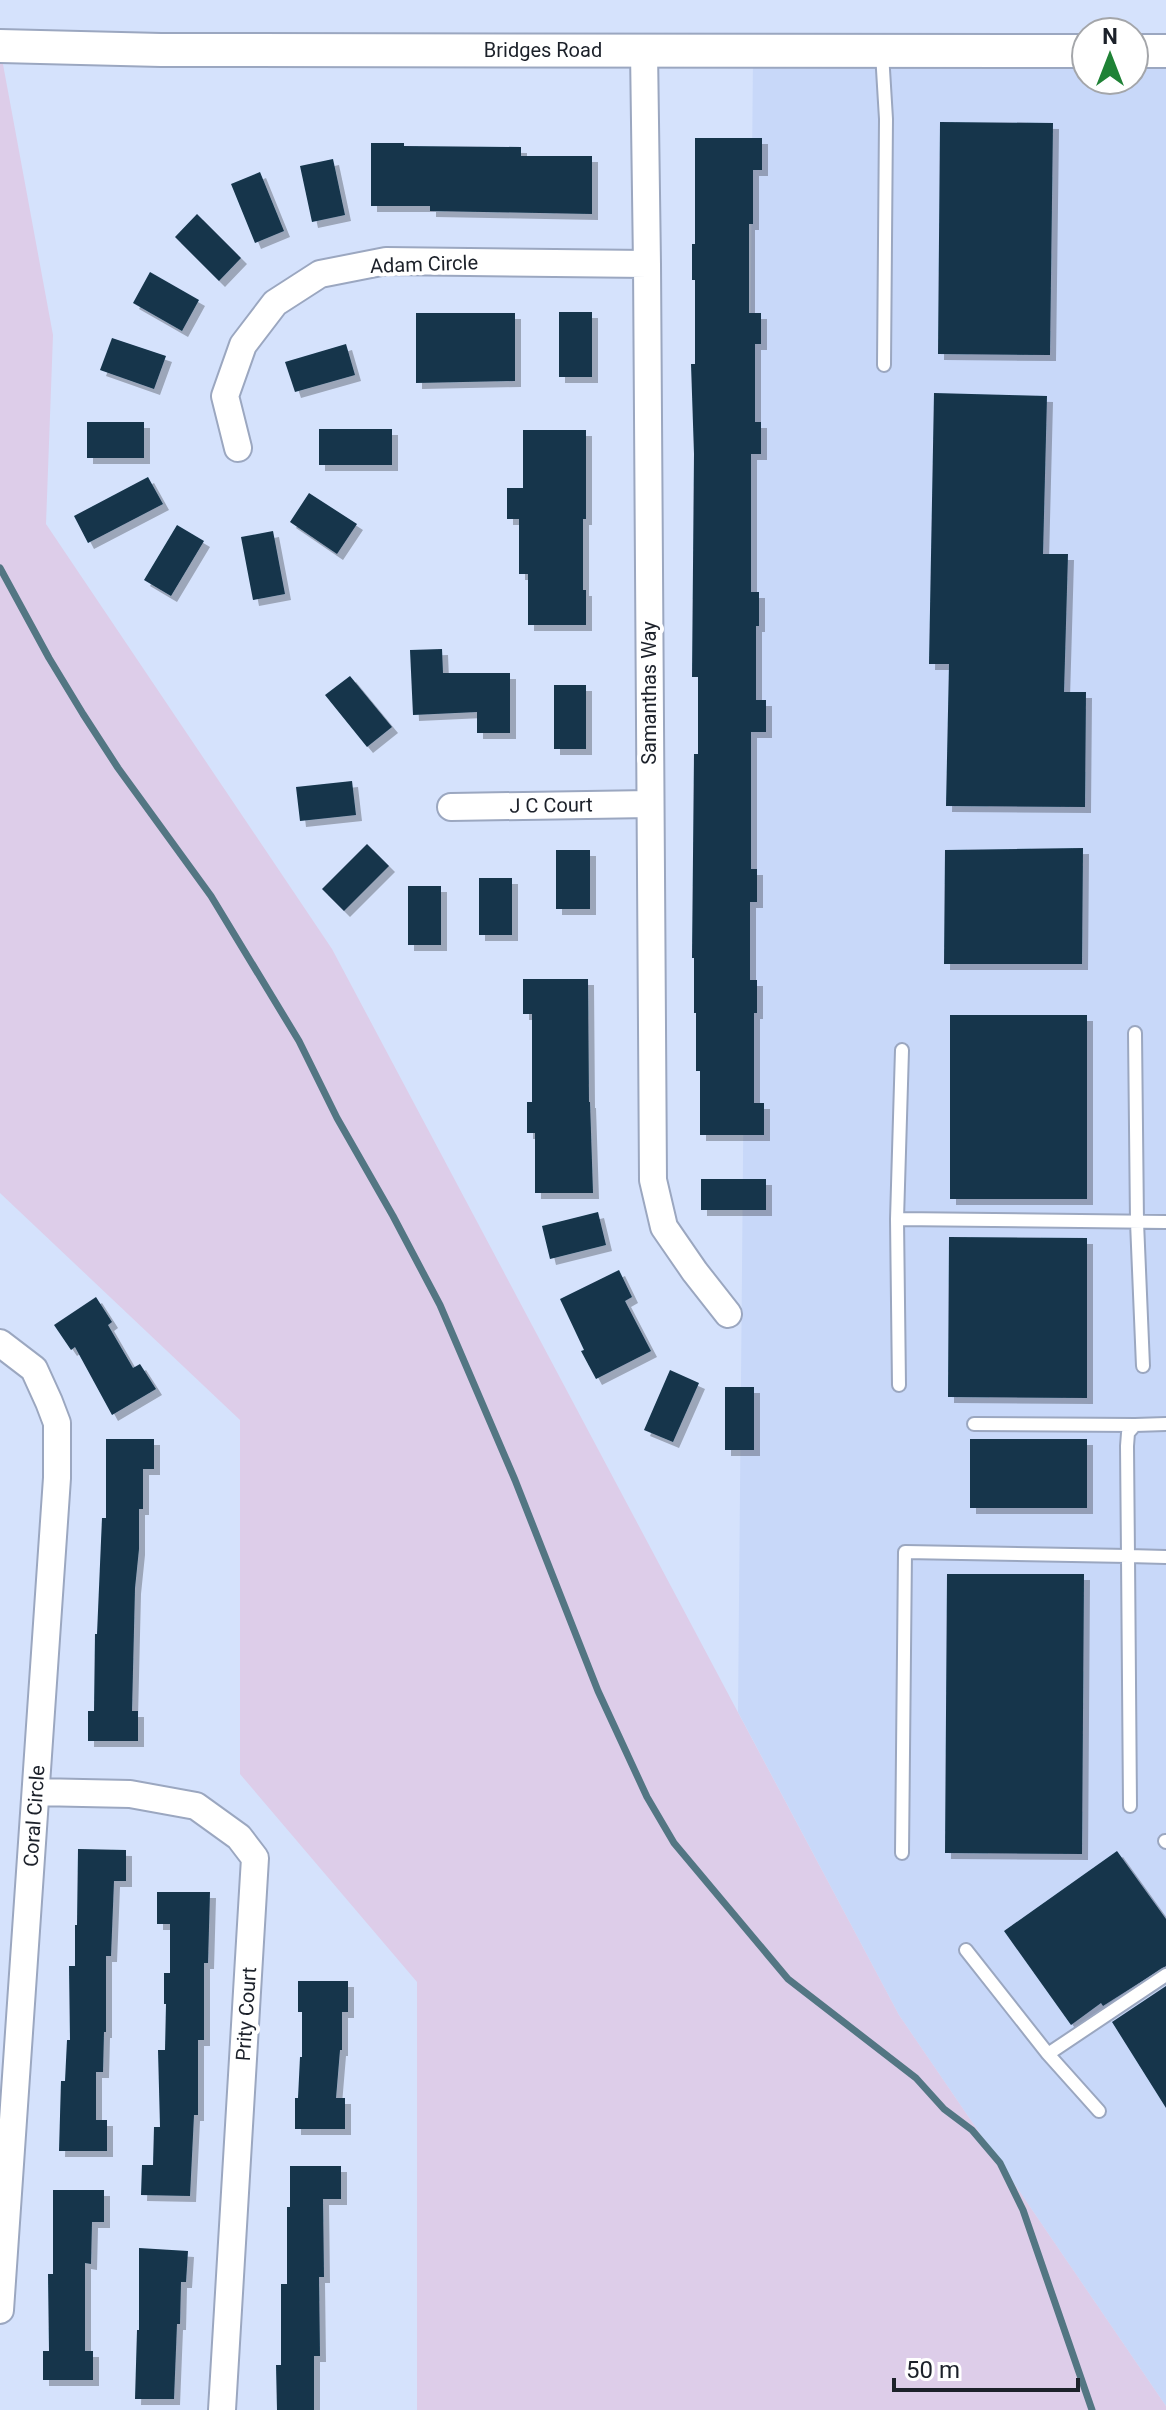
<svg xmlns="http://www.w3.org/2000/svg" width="1166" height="2410" viewBox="0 0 1166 2410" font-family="Roboto,sans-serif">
	<defs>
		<filter id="shadow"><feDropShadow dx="6" dy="6" stdDeviation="0" flood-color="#0004"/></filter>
	</defs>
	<rect width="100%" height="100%" fill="#d5e2fc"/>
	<path fill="#c8d8f9" d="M 1086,55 L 1086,80 L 1134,80 L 1134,55 L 1166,55 L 1166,2406 L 899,2015 L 738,1712 L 753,56 Z"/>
	<path fill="#ddcde9" d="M 0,48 L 53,335 L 46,524 L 332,949 L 899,2015 L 1166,2406 L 1166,2410 L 417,2410 L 417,1982 L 240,1774 L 240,1420 L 0,1193 Z"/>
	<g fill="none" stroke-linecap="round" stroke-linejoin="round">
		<path stroke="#537683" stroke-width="7" d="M 0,568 L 49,658 L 83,714 L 118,768 L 211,896 L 299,1041 L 337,1118 L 393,1216 L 440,1305 L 515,1480 L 598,1691 L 647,1797 L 674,1843 L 788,1979 L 916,2078 L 944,2109 L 972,2130 L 1000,2163 L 1023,2210 L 1092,2410"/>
	</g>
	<path fill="#14354c" filter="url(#shadow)" d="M 940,122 L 1053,123 L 1050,355 L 938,354 Z
		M 695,138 L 762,138 L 762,170 L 753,170 L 753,224 L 749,224 L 749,313 L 761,313 L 761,344 L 755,344 L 755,422 L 761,422 L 761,454 L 751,454 L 751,592 L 759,592 L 759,626 L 756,626 L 756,700 L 766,700 L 766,732 L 751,732 L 751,869 L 757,869 L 757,902 L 750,902 L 750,980 L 757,980 L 757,1013 L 754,1013 L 754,1103 L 764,1103 L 764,1135 L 700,1135 L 700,1071 L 696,1071 L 696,1013 L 694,1013 L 694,958 L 692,958 L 694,754 L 698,754 L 698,677 L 692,677 L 694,454 L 691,364 L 695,364 L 695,280 L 692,280 L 692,244 L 695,244 Z
		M 371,143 L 404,143 L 404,146 L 521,147 L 521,156 L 592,156 L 592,214 L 430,211 L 430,206 L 371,206 Z
		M 333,159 L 345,215 L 312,222 L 300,166 Z
		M 260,172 L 284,231 L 255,243 L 231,184 Z
		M 197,214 L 241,258 L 219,281 L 175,237 Z
		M 150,272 L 199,300 L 182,331 L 133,303 Z
		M 559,312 L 592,312 L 592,377 L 559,377 Z
		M 416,313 L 515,313 L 515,381 L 416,383 Z
		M 112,338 L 166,356 L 154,389 L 100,370 Z
		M 346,344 L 355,375 L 295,392 L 285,362 Z
		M 934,393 L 1047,396 L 1043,554 L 1068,554 L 1064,692 L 1086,692 L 1085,807 L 946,806 L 949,664 L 929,664 Z
		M 87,422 L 144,422 L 144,458 L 87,458 Z
		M 319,429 L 392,429 L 392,465 L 319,465 Z
		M 523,430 L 586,430 L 586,519 L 583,519 L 583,590 L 586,590 L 586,625 L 528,625 L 528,574 L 519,574 L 519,519 L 507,519 L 507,488 L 523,488 Z
		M 148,477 L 163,504 L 88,543 L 74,516 Z
		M 309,493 L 357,524 L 337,554 L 290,522 Z
		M 177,525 L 204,541 L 171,596 L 144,580 Z
		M 273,531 L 285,594 L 253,600 L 241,537 Z
		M 442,649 L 443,673 L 510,673 L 510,733 L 477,733 L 477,712 L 413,715 L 410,650 Z
		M 350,676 L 392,727 L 367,747 L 325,695 Z
		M 554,685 L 586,685 L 586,749 L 554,749 Z
		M 352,781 L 356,815 L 300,821 L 296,787 Z
		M 367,844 L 389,866 L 344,911 L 322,889 Z
		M 1083,848 L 1082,964 L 944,964 L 945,850 Z
		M 556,850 L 590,850 L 590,909 L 556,909 Z
		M 479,878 L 512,878 L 512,935 L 479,935 Z
		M 408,886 L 441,886 L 441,945 L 408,945 Z
		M 523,979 L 588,979 L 589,1102 L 590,1102 L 593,1193 L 535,1193 L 535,1133 L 527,1133 L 527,1102 L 532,1102 L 532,1014 L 523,1014 Z
		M 950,1015 L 1087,1015 L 1087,1199 L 950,1199 Z
		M 701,1179 L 766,1179 L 766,1210 L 701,1210 Z
		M 598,1212 L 606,1245 L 550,1259 L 542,1226 Z
		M 949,1237 L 1087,1238 L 1087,1398 L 948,1397 Z
		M 619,1270 L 632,1297 L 625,1301 L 651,1351 L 596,1379 L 581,1351 L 584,1350 L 560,1299 Z
		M 96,1297 L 112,1322 L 108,1325 L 133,1368 L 140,1364 L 156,1389 L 112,1415 L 75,1347 L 71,1350 L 54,1325 Z
		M 670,1370 L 699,1383 L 673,1442 L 644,1430 Z
		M 725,1387 L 754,1387 L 754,1450 L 725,1450 Z
		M 106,1439 L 154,1439 L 154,1469 L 143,1469 L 143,1509 L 139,1509 L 139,1549 L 135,1588 L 132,1711 L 138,1711 L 138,1741 L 88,1741 L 88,1711 L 94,1711 L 95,1634 L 97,1634 L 102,1518 L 106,1518 Z
		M 970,1439 L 1087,1439 L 1087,1508 L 970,1508 Z
		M 947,1574 L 1084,1574 L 1082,1854 L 945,1853 Z
		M 78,1849 L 126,1850 L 126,1881 L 114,1881 L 111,1956 L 106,1956 L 106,2032 L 104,2032 L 103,2072 L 96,2072 L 96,2120 L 107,2120 L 107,2151 L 59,2151 L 61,2081 L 65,2081 L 67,2040 L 70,2040 L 69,1966 L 75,1966 L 75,1925 L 77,1925 Z
		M 1117,1851 L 1166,1919 L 1166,1966 L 1103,2006 L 1101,2003 L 1071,2025 L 1004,1931 Z
		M 157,1892 L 210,1892 L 208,1963 L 204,1963 L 204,2040 L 198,2040 L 198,2115 L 194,2115 L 190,2196 L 141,2195 L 142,2165 L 153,2165 L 154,2127 L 160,2127 L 158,2050 L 165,2050 L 166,2004 L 164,2004 L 164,1973 L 170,1973 L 170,1924 L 157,1924 Z
		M 298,1981 L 348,1981 L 348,2012 L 342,2012 L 342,2050 L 340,2050 L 336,2098 L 345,2098 L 345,2129 L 295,2129 L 295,2098 L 298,2098 L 300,2057 L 302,2057 L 302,2012 L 298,2012 Z
		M 1166,1986 L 1166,2108 L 1112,2022 Z
		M 290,2166 L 341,2166 L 341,2199 L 323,2199 L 324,2277 L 319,2277 L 320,2356 L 314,2356 L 314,2410 L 277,2410 L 276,2365 L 281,2365 L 281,2284 L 287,2284 L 287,2207 L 290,2207 Z
		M 53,2190 L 104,2190 L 104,2222 L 92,2222 L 91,2264 L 85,2263 L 85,2351 L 93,2351 L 93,2380 L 43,2380 L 43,2351 L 49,2351 L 48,2274 L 53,2274 Z
		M 139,2248 L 188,2251 L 186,2282 L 181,2282 L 180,2324 L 177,2324 L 174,2399 L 135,2399 L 137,2330 L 139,2330 Z"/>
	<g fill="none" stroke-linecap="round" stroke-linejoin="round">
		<g stroke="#9ba7c0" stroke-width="16">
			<path id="service" d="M 882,53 L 886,119 L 884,365
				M 1135,1033 L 1137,1222 L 1143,1366
				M 902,1050 L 897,1219 L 1166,1222
				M 897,1219 L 899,1385
				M 974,1424 L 1135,1425
				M 1166,1424 L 1135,1425 L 1128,1433 L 1127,1446 L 1128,1556 L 1166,1557
				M 1165,1841 L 1166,1842
				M 902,1853 L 905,1552 L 1128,1556 L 1130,1806
				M 966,1950 L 1048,2054 L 1166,1975
				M 1048,2054 L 1099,2111"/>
		</g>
		<g stroke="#9ba7c0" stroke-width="30">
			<path id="minor" d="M 644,51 L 647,264 L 653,1180 L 664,1227 L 695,1272 L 728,1314
				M 238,448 L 225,396 L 243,345 L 275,303 L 320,274 L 386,261 L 647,264
				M 451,807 L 650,804
				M 0,1343 L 34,1369 L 49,1402 L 57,1423 L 57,1478 L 0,2310
				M 36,1792 L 130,1794 L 196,1806 L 239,1837 L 255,1858 L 222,2410"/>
		</g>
		<g stroke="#9ba7c0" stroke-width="36">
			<path id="tertiary" d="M 0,46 L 161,50 L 1086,51
				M 1134,51 L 1166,51"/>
		</g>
		<use href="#service" stroke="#fff" stroke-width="12"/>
		<use href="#minor" stroke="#fff" stroke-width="26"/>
		<use href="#tertiary" stroke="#fff" stroke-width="32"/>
	</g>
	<g text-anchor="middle" stroke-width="8" stroke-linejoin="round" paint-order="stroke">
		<g font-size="20" fill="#1c212a" stroke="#fff">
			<text x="543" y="57">Bridges Road</text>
			<text transform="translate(424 264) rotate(-2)" y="7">Adam Circle</text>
			<text transform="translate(649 693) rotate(-90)" y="7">Samanthas Way</text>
			<text transform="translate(551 805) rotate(-1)" y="7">J C Court</text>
			<text transform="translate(34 1816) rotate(-86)" y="7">Coral Circle</text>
			<text transform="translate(246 2014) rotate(-86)" y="7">Prity Court</text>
		</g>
	</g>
	<g transform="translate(1110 56)"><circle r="38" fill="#ffffff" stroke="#a4a6aa" stroke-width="2"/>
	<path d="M0-6L14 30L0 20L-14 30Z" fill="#1f8236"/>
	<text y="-12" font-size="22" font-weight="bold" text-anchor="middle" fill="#1c212a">N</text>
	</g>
	<path d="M894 2378v12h184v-12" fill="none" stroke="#1c212a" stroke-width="4"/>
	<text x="906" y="2378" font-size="24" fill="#1c212a" stroke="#ffffff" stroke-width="6" paint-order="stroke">50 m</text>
</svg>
